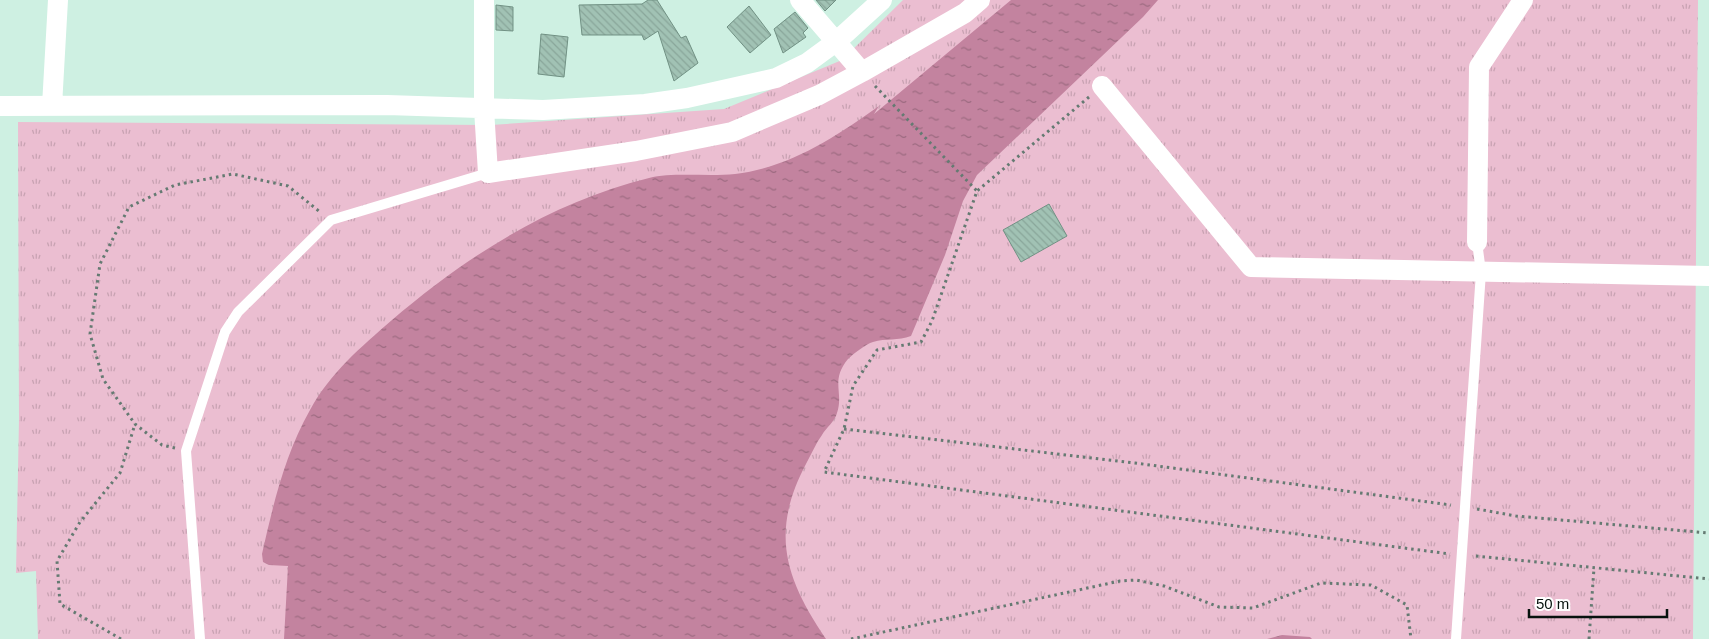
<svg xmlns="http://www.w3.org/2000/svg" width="1709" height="639" viewBox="0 0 1709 639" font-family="Helvetica,sans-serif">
	<defs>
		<pattern id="park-tufts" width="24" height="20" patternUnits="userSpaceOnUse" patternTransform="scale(1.25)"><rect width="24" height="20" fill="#ebbed1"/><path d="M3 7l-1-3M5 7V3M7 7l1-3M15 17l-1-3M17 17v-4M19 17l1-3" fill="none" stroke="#c8a2b2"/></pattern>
		<pattern id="water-ripples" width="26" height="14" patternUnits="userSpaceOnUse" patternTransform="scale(1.25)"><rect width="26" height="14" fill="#c3839f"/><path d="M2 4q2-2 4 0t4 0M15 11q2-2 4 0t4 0" fill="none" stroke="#9c6a80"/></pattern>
		<pattern id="building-back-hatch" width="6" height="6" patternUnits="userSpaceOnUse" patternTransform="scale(1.25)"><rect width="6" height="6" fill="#a1c2b4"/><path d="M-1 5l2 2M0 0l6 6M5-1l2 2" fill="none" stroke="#89a69a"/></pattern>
	</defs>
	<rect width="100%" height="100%" fill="#cef0e2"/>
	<path fill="url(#park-tufts)" d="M 903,0 L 1698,0 L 1693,639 L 38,639 L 36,571 L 16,573 L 19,419 L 18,122 L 491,125 L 724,109 L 842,60 Z"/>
	<path fill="url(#water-ripples)" d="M 1011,0 L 1158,0 L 1143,17 L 977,175 L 963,201 L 945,255 L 911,336 C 898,341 886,338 873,342 C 866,344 853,354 848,359 C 830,381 844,392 837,413 C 835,421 826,428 822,435 C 816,443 812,453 807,462 C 770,531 784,577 826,639 L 284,639 L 288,566 L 269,565 L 263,562 L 262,554 C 273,505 285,454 310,410 C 330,373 361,347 392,320 C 468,255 552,202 649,178 C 673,172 709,177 735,174 C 788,168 836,137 879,106 L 874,114 Z
		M 1282,635 L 1310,637 L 1312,639 L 1267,639 Z"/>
	<path fill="url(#building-back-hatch)" stroke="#719184" d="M 648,0 L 657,0 L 681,38 L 686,36 L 698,63 L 674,81 L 658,31 L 644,40 L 642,35 L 582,35 L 579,5 L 642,4 Z
		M 816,0 L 836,0 L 825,11 Z
		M 496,5 L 513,7 L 513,31 L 496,30 Z
		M 749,6 L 771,35 L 750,53 L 727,27 Z
		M 795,12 L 808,28 L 803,33 L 806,37 L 783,53 L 774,29 Z
		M 541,34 L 568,37 L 564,77 L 538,74 Z
		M 1049,204 L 1067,236 L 1021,262 L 1003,230 Z"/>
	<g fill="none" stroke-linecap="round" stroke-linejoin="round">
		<path stroke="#657a72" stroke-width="3" stroke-dasharray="2.5 4" stroke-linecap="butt" d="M 875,86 L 977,191
			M 1089,97 L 977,191 L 932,321 L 921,342 L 877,350 L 853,386 L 844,429 L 824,472 L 1450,554
			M 844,429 L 1135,463 L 1451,505
			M 175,448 L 162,445 L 135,424 L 103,379 L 90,334 L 100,264 L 129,207 L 175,185 L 233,174 L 288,186 L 320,212
			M 1477,509 L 1516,516 L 1709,533
			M 1476,556 L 1709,579
			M 121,639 L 60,604 L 57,561 L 80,522 L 120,473 L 135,424
			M 851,639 L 1120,581 L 1136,580 L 1164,586 L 1219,607 L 1253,608 L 1321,583 L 1371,585 L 1407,605 L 1411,639
			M 1589,639 L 1594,568"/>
		<path stroke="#fff" stroke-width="10" d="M 200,639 L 186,451 L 225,332 L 238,312 L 331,220 L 488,173
			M 1456,639 L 1481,272 L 1477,242"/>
		<path stroke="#fff" stroke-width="20" d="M 484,0 L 484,109 L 488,173 L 636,151 L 732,132 L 819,95 L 862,72 L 965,13 L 980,0
			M 800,0 L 862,72
			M 1102,86 L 1251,267 L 1709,276
			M 0,106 L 387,105 L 543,110 L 645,104 L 687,98 L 776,78 L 807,63 L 837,41 L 882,0
			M 52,106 L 58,0
			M 1477,242 L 1479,67 L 1523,0"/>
	</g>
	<path d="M1529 609v8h138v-8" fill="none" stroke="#07120e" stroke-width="2.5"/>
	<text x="1536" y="609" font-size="15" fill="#07120e" stroke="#ffffff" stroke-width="4" paint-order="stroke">50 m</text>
</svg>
